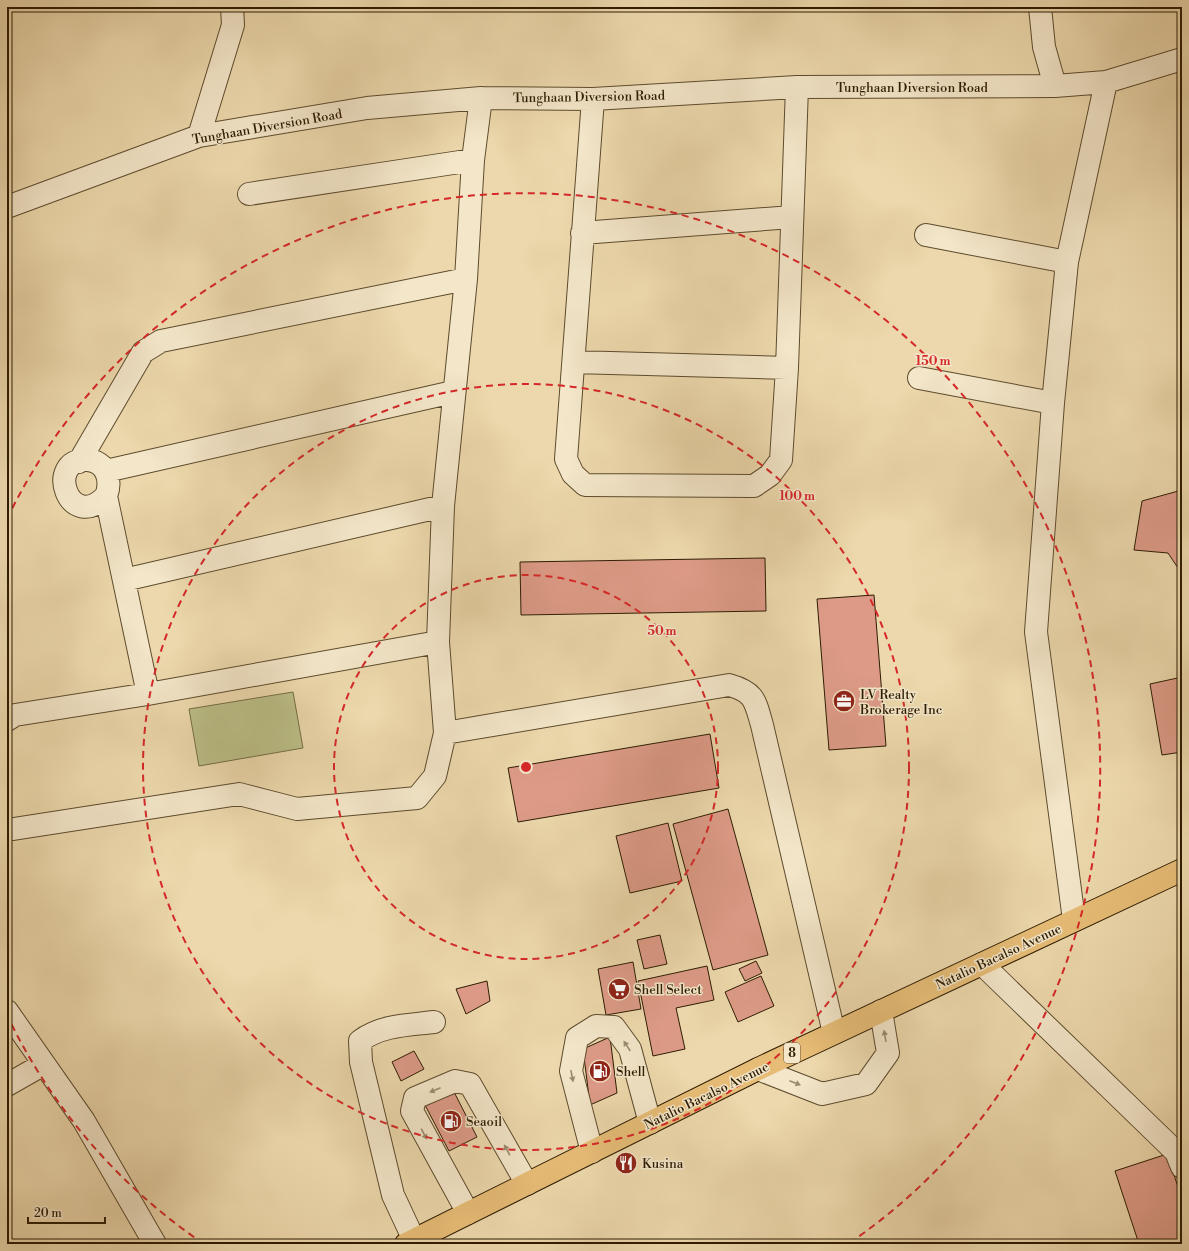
<svg xmlns="http://www.w3.org/2000/svg" width="1189" height="1251" viewBox="0 0 1189 1251" font-family="'Libre Bodoni',serif">
	<rect width="100%" height="100%" fill="#ecd8ac"/>
	<filter id="stains"><feTurbulence type="fractalNoise" baseFrequency=".005" numOctaves="4"/><feColorMatrix values="0 0 0 0 .2 0 0 0 0 .09 0 0 0 0 .02 0 0 0 .5 -.17"/></filter>
	<radialGradient id="worn" r=".72"><stop offset=".6" stop-color="#630" stop-opacity="0"/><stop offset="1" stop-color="#630" stop-opacity=".3"/></radialGradient>
	<path fill="#bbbe87" stroke="#746d45" d="M 293,692 L 303,748 L 199,766 L 189,709 Z"/>
	<path fill="#dd9b87" stroke="#2d1c03" d="M 1182,490 L 1182,574 L 1168,553 L 1134,550 L 1142,501 Z
		M 765,558 L 766,611 L 521,615 L 520,562 Z
		M 874,595 L 886,746 L 829,750 L 817,599 Z
		M 1182,677 L 1182,752 L 1162,755 L 1150,684 Z
		M 710,734 L 719,788 L 518,822 L 508,768 Z
		M 728,809 L 768,955 L 713,970 L 673,824 Z
		M 668,823 L 682,881 L 630,893 L 616,836 Z
		M 660,935 L 667,964 L 644,969 L 637,940 Z
		M 756,961 L 762,973 L 745,981 L 739,969 Z
		M 633,962 L 641,1009 L 606,1015 L 598,969 Z
		M 707,966 L 714,1000 L 676,1008 L 685,1049 L 653,1056 L 638,981 Z
		M 761,976 L 774,1006 L 738,1022 L 725,992 Z
		M 487,981 L 490,1001 L 466,1014 L 456,989 Z
		M 610,1037 L 617,1093 L 590,1105 L 583,1049 Z
		M 414,1051 L 424,1069 L 401,1081 L 392,1062 Z
		M 453,1090 L 477,1137 L 449,1151 L 425,1105 Z
		M 1167,1154 L 1182,1199 L 1182,1244 L 1139,1244 L 1115,1171 Z"/>
	<g fill="none" stroke-linecap="round" stroke-linejoin="round">
		<g stroke="#5d4b2d" stroke-width="24">
			<path id="minor" d="M 1040,7 L 1044,47 L 1055,86
				M 593,99 L 566,459 L 573,474 L 585,485 L 754,486 L 770,475 L 781,460 L 787,368 L 797,87
				M 199,136 L 233,25 L 232,7
				M 249,194 L 473,160
				M 7,207 L 199,136 L 367,108 L 481,98 L 593,99 L 797,87 L 1055,86 L 1106,82 L 1182,59
				M 582,233 L 792,217
				M 926,235 L 1067,262
				M 574,362 L 787,368
				M 919,378 L 1053,403
				M 79,462 L 143,352 L 161,341 L 466,279
				M 106,471 L 453,392
				M 106,496 C 69,534 44,459 87,460 C 107,461 112,481 106,496 L 148,694
				M 124,580 L 443,506
				M 7,720 L 15,715 L 148,694 L 438,642
				M 445,733 L 729,685 C 755,692 755,701 762,725 L 834,1033
				M 7,830 L 239,794 L 297,809 L 417,798 L 435,776 L 445,733 L 438,642 L 443,506 L 466,279 L 473,160 L 481,98
				M 1074,920 L 1036,632 L 1053,403 L 1067,262 L 1106,82
				M 982,964 L 1176,1152 L 1182,1167
				M 7,1011 L 84,1121 L 155,1244
				M 758,1069 L 822,1094 L 866,1084 L 888,1053 L 881,1011
				M 7,1085 L 44,1064
				M 592,1152 L 571,1071 L 577,1038 L 596,1026 L 614,1027 L 630,1049 L 650,1123
				M 468,1213 L 412,1111 L 415,1098 L 455,1081 L 470,1084 L 527,1184
				M 414,1240 L 393,1195 L 361,1062 L 360,1041 C 381,1025 409,1025 434,1022"/>
		</g>
		<g stroke="#2d1c03" stroke-width="24">
			<path id="highway" d="M 406,1244 L 758,1069 L 1182,870"/>
		</g>
		<use href="#minor" stroke="#f3e6c9" stroke-width="22"/>
		<use href="#highway" stroke="#e6bc76" stroke-width="22"/>
	</g>
	<defs><path id="oneway-solid" d="M-6-.8H1V-3.2L6.5 0L1 3.2V.8H-6Z"/></defs>
	<g fill="#9a8b70">
		<use href="#oneway-solid" transform="translate(885 1036) rotate(-100)"/>
		<use href="#oneway-solid" transform="translate(627 1046) rotate(-123)"/>
		<use href="#oneway-solid" transform="translate(572 1076) rotate(79)"/>
		<use href="#oneway-solid" transform="translate(795 1083) rotate(21)"/>
		<use href="#oneway-solid" transform="translate(435 1090) rotate(157)"/>
		<use href="#oneway-solid" transform="translate(424 1134) rotate(62)"/>
		<use href="#oneway-solid" transform="translate(507 1150) rotate(-119)"/>
	</g>
	<g fill="none" stroke="#d62828" stroke-width="2" stroke-dasharray="7 5">
		<circle cx="526" cy="767" r="192"/>
		<circle cx="526" cy="767" r="383"/>
		<path d="M204 1244A575 575 0 0 1 7 1015M7 519A575 575 0 1 1 848 1244"/>
	</g>
	<defs>
		<g id="office-disc" transform="scale(1.15)"><circle r="9.5" fill="#8f2418" stroke="#f3e6c9"/><path d="M-6-3h4V-5.5h4V-3h4V5H-6ZM-1-4.5V-3h2v-1.5ZM-6 0V1H6V0Z" fill="#fff"/></g>
		<g id="supermarket-disc" transform="scale(1.15)"><circle r="9.5" fill="#8f2418" stroke="#f3e6c9"/><path d="M-6-5.5h2.5l.6 2H6L4.5 2H-2.5L-4.4-4H-6ZM-1.5 3.2a1.3 1.3 0 1 0 .1 0ZM3 3.2a1.3 1.3 0 1 0 .1 0Z" fill="#fff"/></g>
		<g id="fuel-disc" transform="scale(1.15)"><circle r="9.5" fill="#8f2418" stroke="#f3e6c9"/><path d="M-5.5-6h7V0h2V4h1.3V-2.5L3-4.5l.8-.8L6-3V5H2.5V1h-1V6h-7ZM-4.2-4.7v3.2H.2V-4.7Z" fill="#fff"/></g>
		<g id="restaurant-disc" transform="scale(1.15)"><circle r="9.5" fill="#8f2418" stroke="#f3e6c9"/><path d="M-5-6h1v4h1v-4h1v4h1v-4h1v5L-1.5 .5V6h-2V.5L-5-1ZM5-6V6H3V1.5H1.5Q1.5-4 5-6Z" fill="#fff"/></g>
	</defs>
	<g fill-rule="evenodd">
		<use href="#office-disc" x="844" y="701"/>
		<use href="#supermarket-disc" x="619" y="989"/>
		<use href="#fuel-disc" x="600" y="1071"/>
		<use href="#fuel-disc" x="451" y="1121"/>
		<use href="#restaurant-disc" x="626" y="1163"/>
	</g>
	<g text-anchor="middle" stroke-width="3" stroke-linejoin="round" paint-order="stroke">
		<rect fill="#f3e6c9" stroke="#68593e" stroke-width="1" x="784" y="1043" width="16" height="20" rx="3"/>
		<g font-size="12" font-weight="bold" fill="#2d1c03">
			<text x="792" y="1057">8</text>
		</g>
		<g font-size="13" fill="#2d1c03" stroke="#f3e6c9">
			<text x="912" y="92">Tunghaan Diversion Road</text>
			<text transform="translate(589 96) rotate(-1)" y="5">Tunghaan Diversion Road</text>
			<text transform="translate(267 126) rotate(-10)" y="5">Tunghaan Diversion Road</text>
			<text transform="translate(998 956) rotate(-25)" y="5">Natalio Bacalso Avenue</text>
			<text transform="translate(706 1095) rotate(-26)" y="5">Natalio Bacalso Avenue</text>
		</g>
		<g font-size="13" fill="#2d1c03" stroke="#f3e6c9" text-anchor="start">
			<text x="860" y="699">LV Realty<tspan x="860" dy="15">Brokerage Inc</tspan></text>
			<text x="634" y="994">Shell Select</text>
			<text x="616" y="1076">Shell</text>
			<text x="466" y="1126">Seaoil</text>
			<text x="642" y="1168">Kusina</text>
		</g>
	</g>
	<circle cx="526" cy="767" r="6" fill="#d62828" stroke="#f3e6c9" stroke-width="2"/>
	<g font-size="12" text-anchor="middle" font-weight="bold" fill="#d62828" stroke="#f3e6c9" stroke-width="3" stroke-linejoin="round" paint-order="stroke">
		<text x="933" y="365">150 m</text>
		<text x="797" y="500">100 m</text>
		<text x="662" y="635">50 m</text>
	</g>
	<rect width="1189" height="1251" fill="none" stroke="#ecd8ac" stroke-width="24"/>
	<rect x="8" y="8" width="1173" height="1235" fill="none" stroke="#2d1c03" stroke-width="2"/>
	<rect x="12" y="12" width="1165" height="1227" fill="none" stroke="#2d1c03"/>
	<path d="M28 1217v6h77v-6" fill="none" stroke="#2d1c03" stroke-width="2"/>
	<text x="34" y="1217" font-size="12" fill="#2d1c03" stroke="#f3e6c9" stroke-width="3" paint-order="stroke">20 m</text>
	<rect width="100%" height="100%" filter="url(#stains)"/>
	<rect width="100%" height="100%" fill="url(#worn)"/>
</svg>
